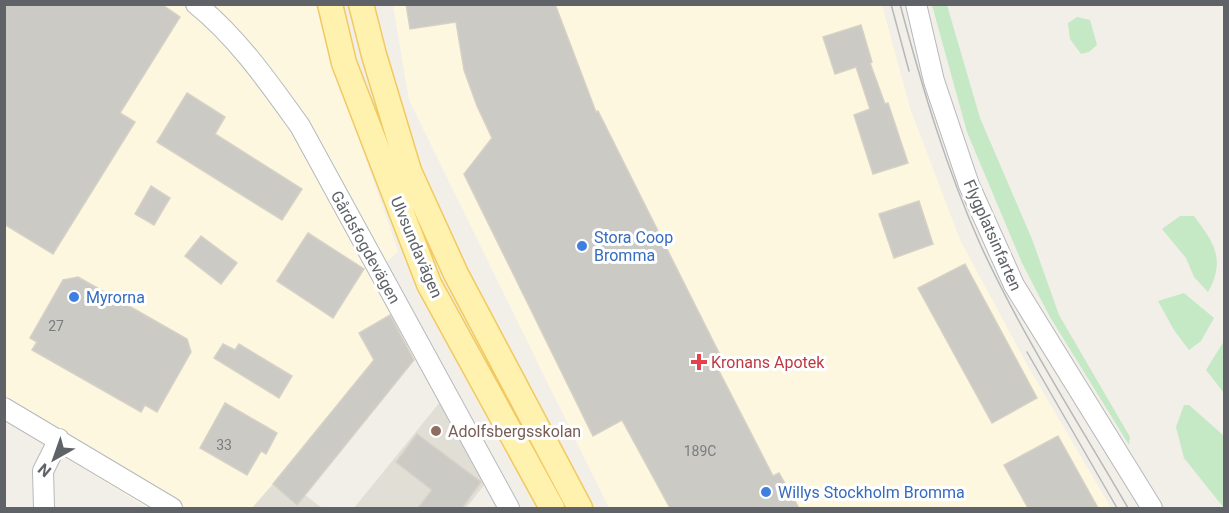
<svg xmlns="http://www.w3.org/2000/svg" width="1229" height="513" viewBox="0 0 1229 513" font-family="Roboto,sans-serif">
	<rect width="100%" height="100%" fill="#f1efe8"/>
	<path fill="#fef7e0" d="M 5,5 L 316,5 L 327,48 L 398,251 L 376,273 L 417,357 L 297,505 L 273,484 L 252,508 L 148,508 L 5,421 Z
		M 393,5 L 882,5 L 910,108 L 960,240 L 1026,363 L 1111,508 L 609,508 L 409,100 Z"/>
	<path fill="#e1ded6" d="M 440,402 L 485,484 L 466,508 L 354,508 Z
		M 273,484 L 297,504 L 305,495 L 322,508 L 252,508 Z"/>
	<path fill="#c5e8c5" d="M 932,5 L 947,5 L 980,118 L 1032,239 L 1059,315 L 1130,437 L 1129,445 L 1050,317 L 1022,263 L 967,132 Z
		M 1077,17 L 1090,20 L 1097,45 L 1089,52 L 1081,54 L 1070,39 L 1068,23 Z
		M 1180,216 L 1194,216 C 1214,243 1226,259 1208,292 L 1194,277 L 1186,258 L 1162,229 Z
		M 1184,293 L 1214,318 L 1201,341 L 1189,350 L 1174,330 L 1158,301 Z
		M 1224,341 L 1224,393 L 1206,370 Z
		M 1184,405 L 1189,405 L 1224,436 L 1224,508 L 1184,458 L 1176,427 Z"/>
	<path fill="#cccac5" stroke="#d6d1c6" stroke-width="1.5" d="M 4,4 L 161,4 L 180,17 L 120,113 L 135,122 L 53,254 L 4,224 Z
		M 406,4 L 555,4 L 596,112 L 598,111 L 725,365 L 718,369 L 773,476 L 779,473 L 799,508 L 670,508 L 622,420 L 593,436 L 464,174 L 492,138 L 477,106 L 464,70 L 456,22 L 410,29 Z
		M 861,25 L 872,62 L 870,63 L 885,104 L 888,103 L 908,163 L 873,174 L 854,115 L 870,109 L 856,67 L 835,74 L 823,37 Z
		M 187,93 L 225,117 L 215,134 L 302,189 L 282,220 L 157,142 Z
		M 151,186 L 170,198 L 154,225 L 135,214 Z
		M 919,201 L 933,244 L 894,258 L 879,214 Z
		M 308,233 L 364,269 L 333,318 L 277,281 Z
		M 201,236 L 237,263 L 221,284 L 185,256 Z
		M 965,264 L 1037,398 L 992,423 L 918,288 Z
		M 78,277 L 187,339 L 191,352 L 157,412 L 145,405 L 141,412 L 32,350 L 37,342 L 30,338 L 63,280 Z
		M 390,315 L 414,360 L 297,505 L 273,484 L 374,360 L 359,333 Z
		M 223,344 L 235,350 L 239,344 L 292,376 L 279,398 L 214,358 Z
		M 225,403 L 277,433 L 266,454 L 261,451 L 247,475 L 200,448 Z
		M 417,434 L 481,482 L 462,508 L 418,508 L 432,490 L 396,462 Z
		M 1058,436 L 1098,508 L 1028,508 L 1004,465 Z"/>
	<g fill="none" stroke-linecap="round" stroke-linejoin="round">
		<g stroke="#b5b8bc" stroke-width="22">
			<path id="minor" d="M 196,4 C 238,38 269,83 300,126 L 509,508
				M 916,4 L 934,81 L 969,185 L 1014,285 L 1152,508
				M 4,408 L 172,508
				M 44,508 L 43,471 L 59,439"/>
		</g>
		<g stroke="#f2c960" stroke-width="27">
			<path id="major" d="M 330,4 L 344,63 L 429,284 L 552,508
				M 361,4 L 374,55 L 409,171 L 456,274 L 580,508"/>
		</g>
		<use href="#minor" stroke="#fff" stroke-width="20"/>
		<use href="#major" stroke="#fff2af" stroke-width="24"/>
		<path stroke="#b6b7b8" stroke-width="1.5" d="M 891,4 L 909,71
			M 900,4 C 922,87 946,168 981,246 C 1023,337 1078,422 1128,508
			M 1027,352 L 1117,508"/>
	</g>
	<g fill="#3f7fe0" stroke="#fff" stroke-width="2">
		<circle cx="582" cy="246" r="6"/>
		<circle cx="74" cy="297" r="6"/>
		<circle cx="766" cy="492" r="6"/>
	</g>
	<path fill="#e0444e" stroke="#fff" stroke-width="2" d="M696 353h6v6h6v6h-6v6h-6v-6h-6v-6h6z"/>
	<circle fill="#8d6e63" stroke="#fff" stroke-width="2" cx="436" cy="431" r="6"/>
	<g text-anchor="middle" stroke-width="6" stroke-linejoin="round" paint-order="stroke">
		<g font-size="14" fill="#7a7d7f">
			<text x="56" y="331">27</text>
			<text x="224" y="450">33</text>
			<text x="700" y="456">189C</text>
		</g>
		<g font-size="16" fill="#5f6368" stroke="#fff">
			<text transform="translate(993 235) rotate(66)" y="6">Flygplatsinfarten</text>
			<text transform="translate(366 247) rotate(61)" y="6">Gårdsfogdevägen</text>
			<text transform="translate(417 247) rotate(67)" y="6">Ulvsundavägen</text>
		</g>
		<g font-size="16" fill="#366cbe" stroke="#fff" text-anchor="start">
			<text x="594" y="243">Stora Coop<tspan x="594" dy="18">Bromma</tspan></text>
			<text x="86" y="303">Myrorna</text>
			<text x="778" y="498">Willys Stockholm Bromma</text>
		</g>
		<g font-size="16" fill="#be3a42" stroke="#fff" text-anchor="start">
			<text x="711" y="368">Kronans Apotek</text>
		</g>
		<g font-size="16" fill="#785e54" stroke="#fff" text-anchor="start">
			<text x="448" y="437">Adolfsbergsskolan</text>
		</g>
	</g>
	<rect width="1229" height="513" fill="none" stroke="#5f6368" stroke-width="12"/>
	<g transform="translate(54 459) rotate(220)" stroke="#ffffff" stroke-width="4.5" paint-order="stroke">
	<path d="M0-4.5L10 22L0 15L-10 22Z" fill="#5f6368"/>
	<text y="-9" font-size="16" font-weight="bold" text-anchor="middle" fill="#5f6368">N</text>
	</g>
</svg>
